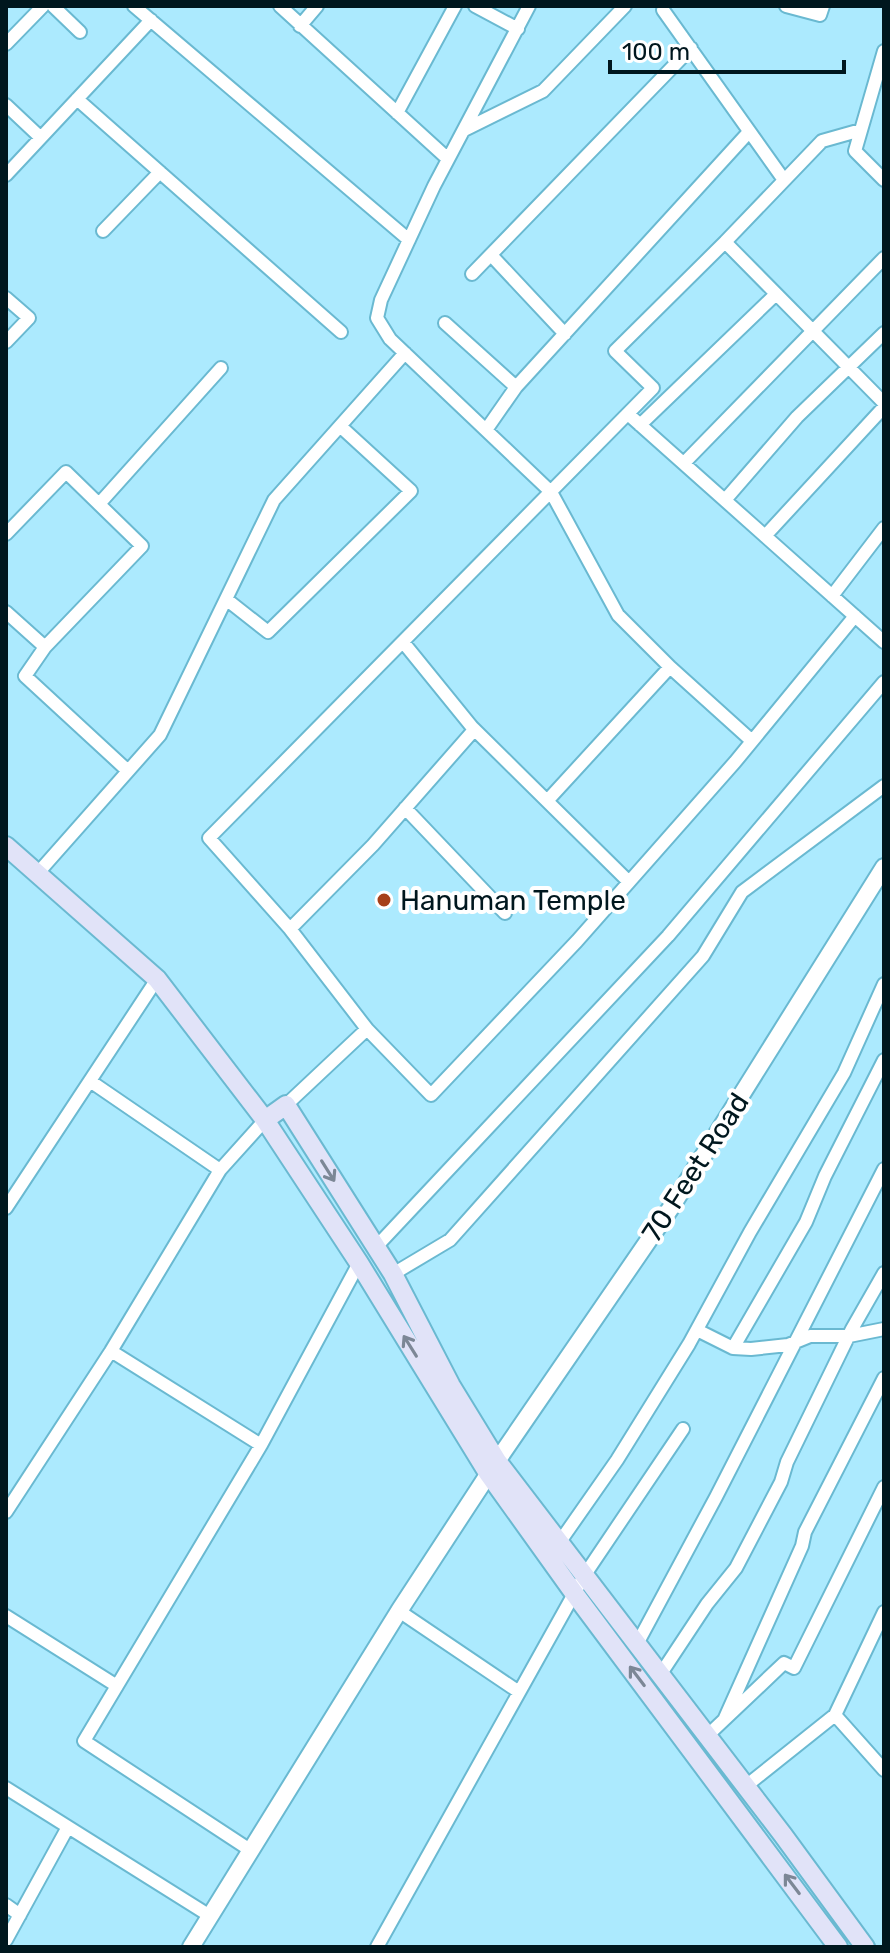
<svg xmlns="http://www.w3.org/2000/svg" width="890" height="1953" viewBox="0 0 890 1953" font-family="Rubik,sans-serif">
	<rect width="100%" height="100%" fill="#aceafe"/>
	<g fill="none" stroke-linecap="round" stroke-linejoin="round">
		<g stroke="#6ab9d1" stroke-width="16">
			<path id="minor" d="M 53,6 L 80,32
				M 134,6 L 409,240
				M 280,6 L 448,159
				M 475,6 L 518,29
				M 529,6 L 434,186 L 381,300 L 377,318 L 390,339 L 551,492 L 618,615 L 670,667 L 752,741
				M 786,6 L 820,15 L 823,6
				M 663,10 L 784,180
				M 300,26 L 317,6
				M 6,44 L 43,6
				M 884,51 L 855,151 L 884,180
				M 77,99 L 341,332
				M 6,105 L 40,137
				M 397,113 L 455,6
				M 464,130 L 543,91 L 625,6
				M 6,175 L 151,20
				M 103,231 L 160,172
				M 725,242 L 884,403
				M 491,255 L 565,334
				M 472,274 L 691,48
				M 6,298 L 29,318 L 6,342
				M 445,323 L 516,387 L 748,133
				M 628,414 L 884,642
				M 640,425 L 776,294
				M 486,430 L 516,387
				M 684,463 L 884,258
				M 725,500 L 797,417 L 884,333
				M 99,504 L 221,368
				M 6,534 L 66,472 L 142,546 L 45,647
				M 765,536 L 884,407
				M 832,596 L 884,528
				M 226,599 L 268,632 L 411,491 L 340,426
				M 6,612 L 45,647 L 25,676 L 128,771
				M 403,642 L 472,727 L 629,882
				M 474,730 L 373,845 L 290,929 L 209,838 L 653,388 L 615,351 L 725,242 L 822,141 L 861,130
				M 547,801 L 670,667
				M 405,808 L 505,913
				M 37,874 L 160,735 L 274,500 L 405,353
				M 290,929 L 367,1029
				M 90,1081 L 220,1170
				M 286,1105 L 367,1029 L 431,1095 L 577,941 L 735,762 L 855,616
				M 6,1208 L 157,979
				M 376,1247 L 668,936 L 884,682
				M 393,1274 L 450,1240 L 703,956 L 742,892 L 884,786
				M 697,1330 L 733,1348 L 751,1349 L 788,1345 L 810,1336 L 849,1336 L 884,1329
				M 733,1348 L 806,1222 L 825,1176 L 884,1060
				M 111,1351 L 261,1445
				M 6,1512 L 111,1351 L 220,1170 L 265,1120
				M 559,1543 L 617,1460 L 689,1344 L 750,1232 L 844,1073 L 884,984
				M 399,1611 L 519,1692
				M 6,1616 L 117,1686
				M 637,1644 L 716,1497 L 884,1169
				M 660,1675 L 707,1604 L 736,1568 L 781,1482 L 787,1462 L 852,1329 L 884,1273
				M 835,1715 L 884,1770
				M 725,1718 L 802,1546 L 805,1532 L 884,1378
				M 707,1736 L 784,1663 L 794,1668 L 884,1487
				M 746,1786 L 835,1715 L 884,1612
				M 6,1788 L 210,1916
				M 250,1850 L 84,1741 L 261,1445 L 359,1263
				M 6,1905 L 20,1915
				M 6,1940 L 68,1827
				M 377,1947 L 584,1576 L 683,1429"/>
		</g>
		<g stroke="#6ab9d1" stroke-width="20">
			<path id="tertiary" d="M 191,1947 L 399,1611 L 497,1461 L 670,1209 L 884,867"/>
		</g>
		<g stroke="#6ab9d1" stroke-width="22">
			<path id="secondary" d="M 6,846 L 157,979 L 265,1120 L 359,1263 L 488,1473 L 574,1593 L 838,1947
				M 265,1120 L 286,1105 L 393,1274 L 451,1386 L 497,1461 L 783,1835 L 865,1947"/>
		</g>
		<use href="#minor" stroke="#fff" stroke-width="12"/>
		<use href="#tertiary" stroke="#fff" stroke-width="16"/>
		<use href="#secondary" stroke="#e1e3f8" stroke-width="18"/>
	</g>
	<defs><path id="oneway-shaft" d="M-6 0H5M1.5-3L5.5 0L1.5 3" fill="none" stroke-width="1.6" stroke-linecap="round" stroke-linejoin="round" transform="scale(2)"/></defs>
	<g stroke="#7c8796">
		<use href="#oneway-shaft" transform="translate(328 1171) rotate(58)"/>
		<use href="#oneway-shaft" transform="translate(410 1346) rotate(-122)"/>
		<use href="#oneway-shaft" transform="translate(637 1676) rotate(-127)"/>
		<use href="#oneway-shaft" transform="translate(792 1884) rotate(-127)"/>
	</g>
	<circle fill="#a64019" stroke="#fff" stroke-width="3" cx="384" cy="900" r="8"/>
	<g text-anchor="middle" stroke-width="8" stroke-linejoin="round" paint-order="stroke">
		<g font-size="28" fill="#00171e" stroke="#fff" text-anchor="start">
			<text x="400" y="910">Hanuman Temple</text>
		</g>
		<g font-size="28" fill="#00171e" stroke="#fff">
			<text transform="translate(695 1167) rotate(-57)" y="10">70 Feet Road</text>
		</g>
	</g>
	<rect width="890" height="1953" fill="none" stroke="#00171e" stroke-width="16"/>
	<path d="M610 60v12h234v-12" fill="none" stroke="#00171e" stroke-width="4"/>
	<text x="622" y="60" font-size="24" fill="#00171e" stroke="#ffffff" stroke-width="6" paint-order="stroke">100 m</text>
</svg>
